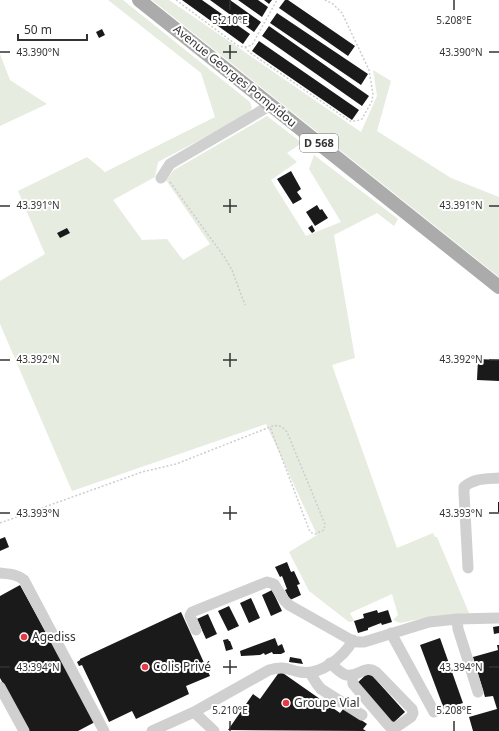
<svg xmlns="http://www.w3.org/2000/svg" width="499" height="731" viewBox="0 0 499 731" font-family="'Noto Sans',sans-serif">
	<rect width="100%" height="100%" fill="#fff"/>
	<path fill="#e6ecdf" d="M 108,0 L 123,0 L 250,102 L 252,108 L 247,115 L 158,162 L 155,177 L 113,200 L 142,240 L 167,239 L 183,260 L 210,244 L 166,180 L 174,170 L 267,116 L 302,143 L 287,153 L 297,162 L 271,180 L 306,236 L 341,222 L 309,169 L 314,155 L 398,219 L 394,226 L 377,213 L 334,235 L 355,358 L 332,365 L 397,548 L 433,533 L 435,537 L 437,537 L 469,613 L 434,616 L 400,623 L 393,620 L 398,615 L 392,594 L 350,613 L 354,621 L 349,622 L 309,591 L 289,552 L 317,535 L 266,424 L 72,491 L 0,324 L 0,281 L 45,254 L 18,191 L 87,157 L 105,172 L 215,117 L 201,73 Z
		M 152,0 L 169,0 L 361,132 L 377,96 L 373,70 L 391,81 L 377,131 L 451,178 L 499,197 L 499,277 Z
		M 0,54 L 10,80 L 47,104 L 0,126 Z"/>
	<path fill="#1a1a1a" d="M 182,0 L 202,0 L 250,34 L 243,44 Z
		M 210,0 L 230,0 L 261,22 L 254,32 Z
		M 238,0 L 258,0 L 268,7 L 262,17 Z
		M 264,0 L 272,0 L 269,4 Z
		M 285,0 L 288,0 L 355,46 L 348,56 L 279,8 Z
		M 277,13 L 368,74 L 361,85 L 270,23 Z
		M 269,26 L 369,96 L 362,106 L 262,36 Z
		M 102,29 L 105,35 L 99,38 L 96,32 Z
		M 259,41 L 359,110 L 352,120 L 252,51 Z
		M 291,171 L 301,189 L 297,192 L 302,199 L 293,204 L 277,179 Z
		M 317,205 L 320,210 L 322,209 L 328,218 L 315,226 L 306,212 Z
		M 312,225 L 315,231 L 312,233 L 308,228 Z
		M 67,228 L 70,233 L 60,238 L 57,233 Z
		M 478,359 L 499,360 L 499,381 L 477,380 Z
		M 498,502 L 499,502 L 499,512 L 498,512 Z
		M 5,537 L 9,547 L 0,551 L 0,539 Z
		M 287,562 L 291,572 L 294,571 L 300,584 L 297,585 L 301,595 L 290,600 L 285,590 L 287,589 L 282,576 L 280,577 L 275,567 Z
		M 20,585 L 95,722 L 78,731 L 29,731 L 0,678 L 0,596 Z
		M 272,590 L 282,611 L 271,616 L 262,595 Z
		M 251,598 L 260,618 L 249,623 L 240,603 Z
		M 229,606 L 239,626 L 228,631 L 218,611 Z
		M 377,610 L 378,613 L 388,610 L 392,622 L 382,625 L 381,623 L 368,628 L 368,630 L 358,633 L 354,621 L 364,618 L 363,614 Z
		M 181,612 L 210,676 L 186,686 L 189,694 L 136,719 L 132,711 L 109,722 L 82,665 L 79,666 L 77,662 L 80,660 L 80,659 Z
		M 208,614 L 217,634 L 206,639 L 197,619 Z
		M 499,626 L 499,633 L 494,634 L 493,627 Z
		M 275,638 L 278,646 L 282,644 L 285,652 L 281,654 L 273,654 L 272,652 L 265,655 L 264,653 L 260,655 L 241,656 L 240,651 Z
		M 440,638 L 463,703 L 444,709 L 420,645 Z
		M 228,639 L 229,641 L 230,641 L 233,649 L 226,651 L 223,640 Z
		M 497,645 L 499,645 L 499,731 L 473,731 L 469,717 L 497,709 L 493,696 L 485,697 L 473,657 L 498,650 Z
		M 290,657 L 301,659 L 303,664 L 289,662 Z
		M 280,671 L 340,713 L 344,708 L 367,724 L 363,729 L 366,731 L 228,730 L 253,694 L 260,699 Z
		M 369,672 L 405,712 L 392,724 L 356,684 Z"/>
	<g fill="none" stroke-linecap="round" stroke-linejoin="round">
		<path stroke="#cdcdcd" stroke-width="1.5" stroke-dasharray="2 2" stroke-linecap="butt" d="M 176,0 L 238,46 L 245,47 L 252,45 L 277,0
			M 245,47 L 249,52 L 350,121 L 356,121 L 362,119 L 372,101 L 373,94 L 369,70 L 342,13 L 333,4 L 325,0
			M 170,182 L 225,258 L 232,270 L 245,305
			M 0,523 L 142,472 L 176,464 L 270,427 C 278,424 282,426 287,432 L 325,524 L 324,530 L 315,534 L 310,532 L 270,427"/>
		<path stroke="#d0d0d0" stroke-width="11" d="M 161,178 L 170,164 L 271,105
			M 468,568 L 464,493 L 464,487 C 474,478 486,479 499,478
			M 0,573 C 9,574 17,574 24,580 L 104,731
			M 457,619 L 458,629 L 478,692
			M 196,630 L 190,616 L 192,612 L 267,582 L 274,584 L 284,600 L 289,605 L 351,640 L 357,642 L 364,642 L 429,622 L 457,619 L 499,618
			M 391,633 L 434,712
			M 330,663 C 335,667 340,673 346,675 C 358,678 364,664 376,672 L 412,709 L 413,713 L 411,717 L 395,728 L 389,726 L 353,684 L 352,675
			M 310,673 L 317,684 L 321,689 L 362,715
			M 0,687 L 24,731
			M 194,712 L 269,670 C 284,666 286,669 300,672 C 320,676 344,657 353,640
			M 152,731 L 194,712 L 214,731"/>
		<path stroke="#ababab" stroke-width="14" d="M 139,0 L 499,287"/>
	</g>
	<path fill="none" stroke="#333" stroke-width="1.5" d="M 230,0 L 230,10M 454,0 L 454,10M 230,45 L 230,59M 0,52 L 10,52M 223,52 L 237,52M 489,52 L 499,52M 230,199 L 230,213M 0,206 L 10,206M 223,206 L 237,206M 489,206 L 499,206M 230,353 L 230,367M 0,360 L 10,360M 223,360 L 237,360M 489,360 L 499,360M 230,506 L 230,520M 0,513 L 10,513M 223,513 L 237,513M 489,513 L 499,513M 230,660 L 230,674M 0,667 L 10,667M 223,667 L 237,667M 489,667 L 499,667M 230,721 L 230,731M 454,721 L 454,731"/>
	<g fill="#e63946" stroke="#fff" stroke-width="1.5">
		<circle cx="24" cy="637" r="4"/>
		<circle cx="145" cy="667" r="4"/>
		<circle cx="286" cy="703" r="4"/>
	</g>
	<g text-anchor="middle" stroke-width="4" stroke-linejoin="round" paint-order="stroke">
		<rect fill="#fff" stroke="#707070" stroke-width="1" x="300" y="134" width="38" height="18" rx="3"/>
		<g font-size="11" font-weight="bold" fill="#333">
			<text x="319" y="147">D 568</text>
		</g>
		<g font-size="12" fill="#333" stroke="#fff">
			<text transform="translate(235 76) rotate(39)" y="4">Avenue Georges Pompidou</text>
		</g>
		<g font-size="12" fill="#333" stroke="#fff" text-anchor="start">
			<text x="32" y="641">Agediss</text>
			<text x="153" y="671">Colis Privé</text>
			<text x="294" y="707">Groupe Vial</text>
		</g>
	</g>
	<g font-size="10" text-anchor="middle" fill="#333" stroke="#fff" stroke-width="4" stroke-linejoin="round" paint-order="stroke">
		<text x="230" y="24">5.210°E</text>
		<text x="454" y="24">5.208°E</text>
		<text x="461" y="56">43.390°N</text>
		<text x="38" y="56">43.390°N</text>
		<text x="461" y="209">43.391°N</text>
		<text x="38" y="209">43.391°N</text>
		<text x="461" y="363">43.392°N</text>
		<text x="38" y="363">43.392°N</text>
		<text x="461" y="517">43.393°N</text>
		<text x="38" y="517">43.393°N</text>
		<text x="461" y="671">43.394°N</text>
		<text x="38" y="671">43.394°N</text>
		<text x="230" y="714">5.210°E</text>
		<text x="454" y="714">5.208°E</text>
	</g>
	<path d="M18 34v6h69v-6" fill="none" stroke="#333333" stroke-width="2"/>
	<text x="24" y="34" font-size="12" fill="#333333" stroke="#ffffff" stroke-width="3" paint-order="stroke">50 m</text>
</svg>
